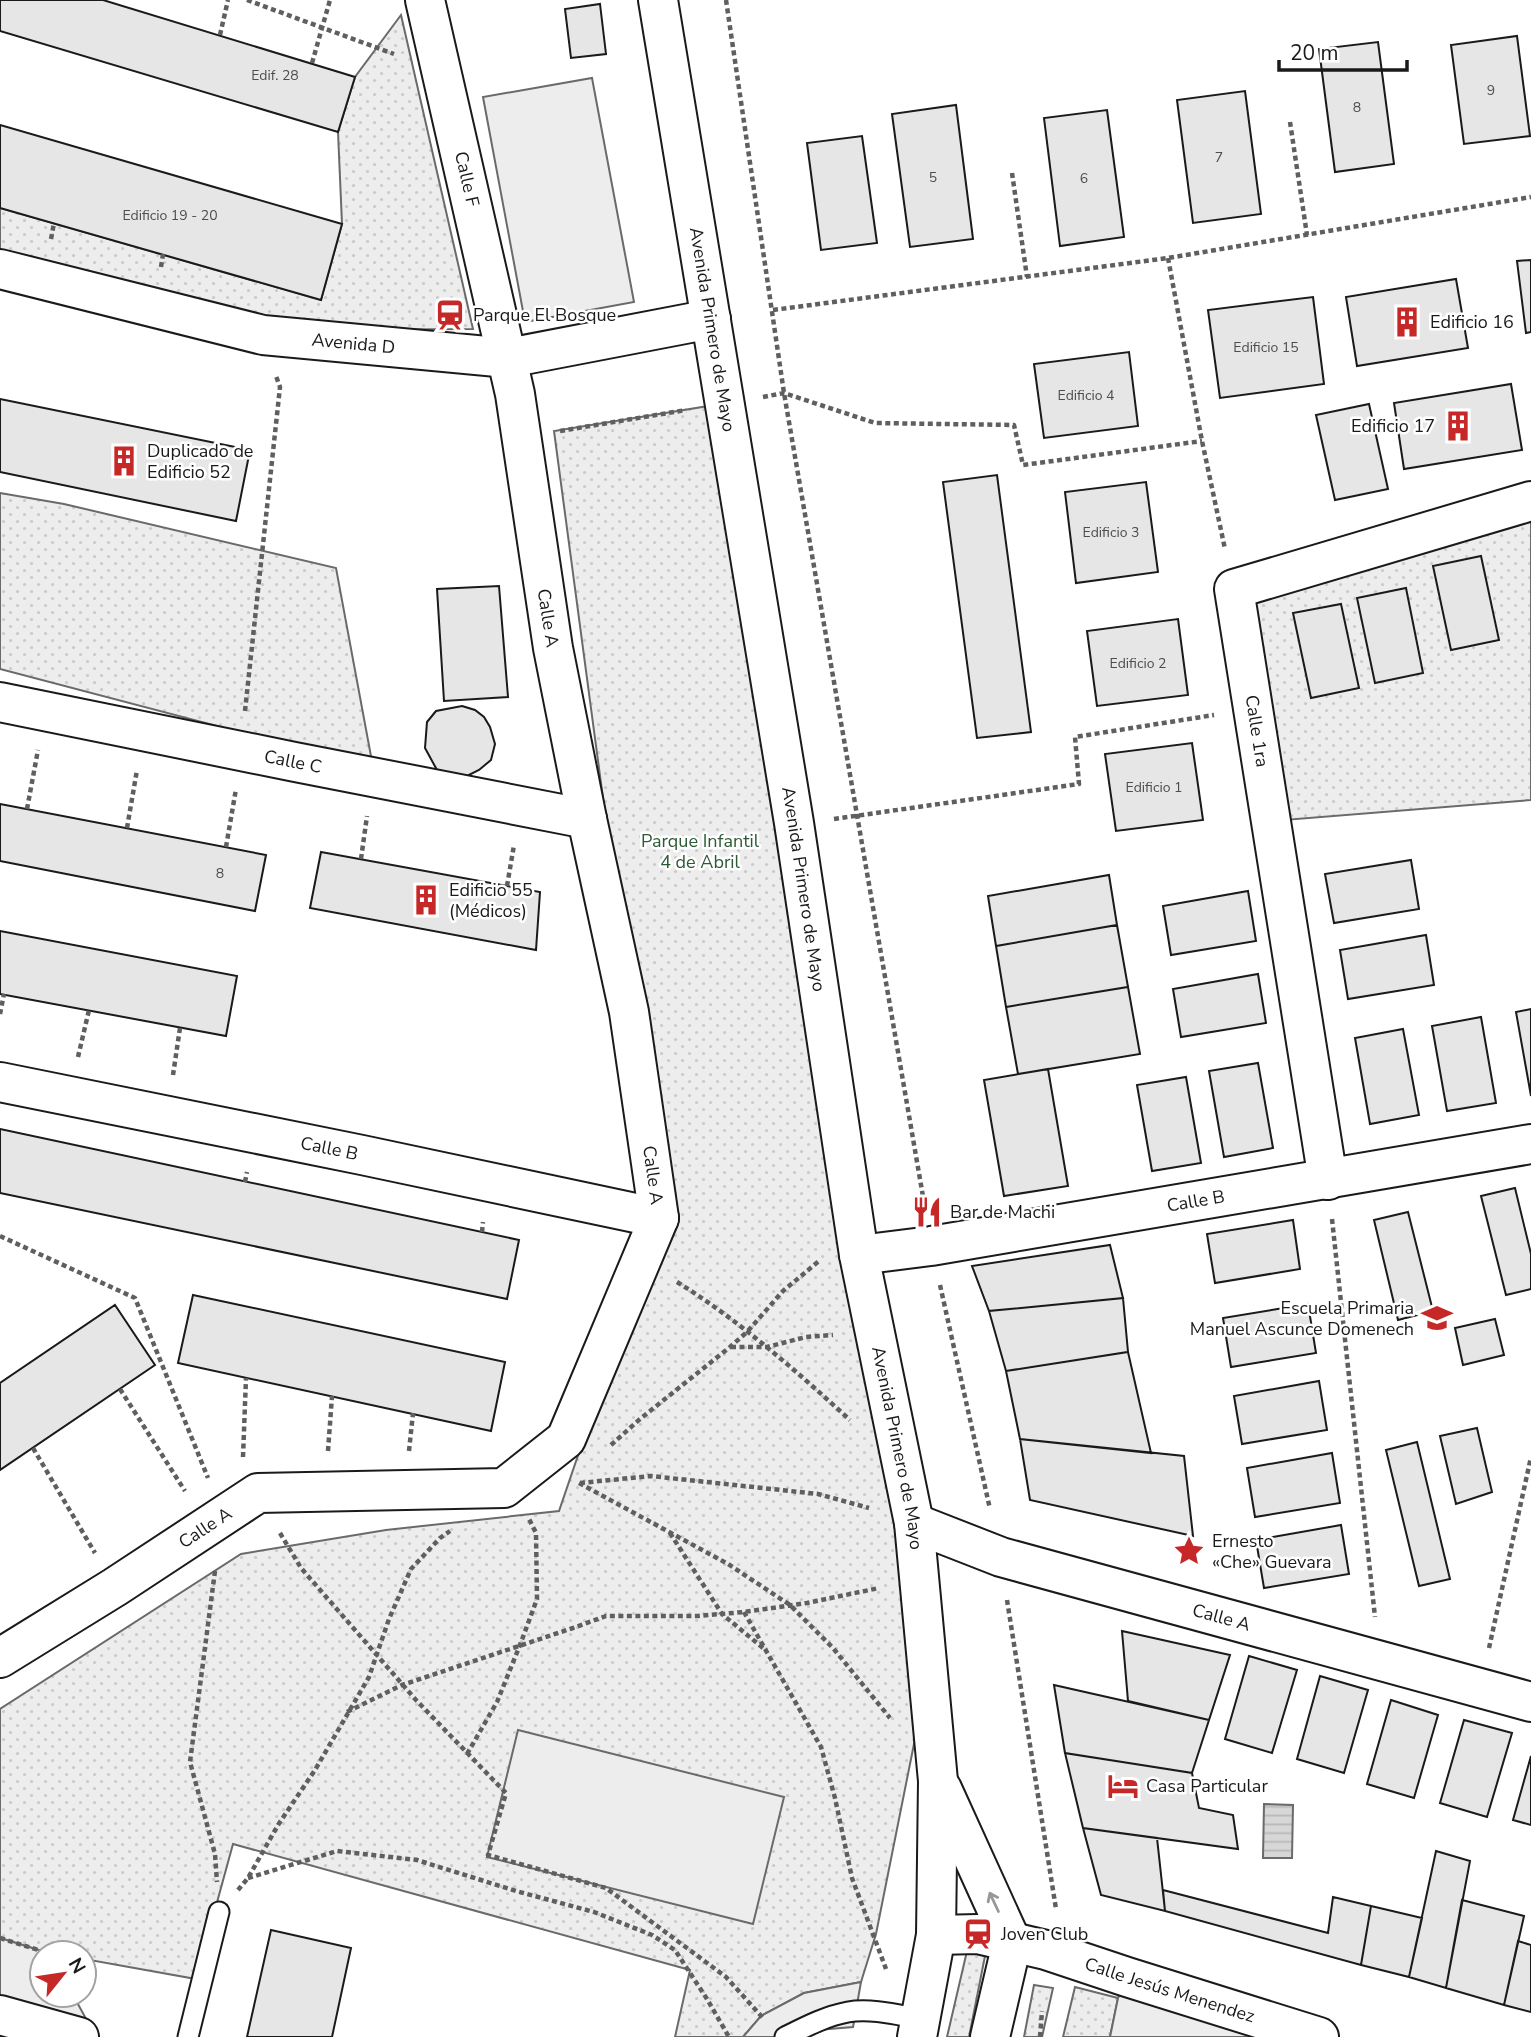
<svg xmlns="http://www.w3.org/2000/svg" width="1531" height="2037" viewBox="0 0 1531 2037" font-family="'Nunito Sans',sans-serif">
	<defs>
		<pattern id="grass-dots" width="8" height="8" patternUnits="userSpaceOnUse" patternTransform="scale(1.75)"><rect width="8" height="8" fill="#ededed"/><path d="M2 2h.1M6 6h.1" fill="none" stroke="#cbcbcb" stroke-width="1.8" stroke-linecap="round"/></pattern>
		<pattern id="water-rules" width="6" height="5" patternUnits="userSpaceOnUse" patternTransform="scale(1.75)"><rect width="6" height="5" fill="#d7d7d7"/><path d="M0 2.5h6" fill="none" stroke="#b8b8b8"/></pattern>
	</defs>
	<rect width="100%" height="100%" fill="#fff"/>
	<path fill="url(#grass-dots)" stroke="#6a6a6a" stroke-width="2" d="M 401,15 L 473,329 L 315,330 L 0,251 L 0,208 L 321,300 L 342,224 L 338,132 L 355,77 Z
		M 721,404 L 903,1546 L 920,1714 L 876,1934 L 861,1982 L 804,1993 L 761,2016 L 743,2037 L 675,2037 L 690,1970 L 233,1844 L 196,1979 L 84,1959 L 84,1953 L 48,1953 L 0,1938 L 0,1709 L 241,1554 L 386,1530 L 559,1511 L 659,1218 L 554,431 Z
		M 0,493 L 64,504 L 336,568 L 373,767 L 0,669 Z
		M 1531,501 L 1531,800 L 1272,821 L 1234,589 Z
		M 967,1951 L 985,1956 L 969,2037 L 947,2037 Z
		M 1034,1985 L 1053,1988 L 1042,2037 L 1024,2037 Z
		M 1075,1987 L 1118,1998 L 1110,2037 L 1063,2037 Z"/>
	<path fill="#ededed" stroke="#6a6a6a" stroke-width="2" d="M 592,78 L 634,302 L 525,322 L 483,97 Z
		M 518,1730 L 784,1797 L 753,1924 L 487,1857 Z
		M 0,1938 L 48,1953 L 42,1953 L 42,1995 L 73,1995 L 96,2037 L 0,2015 Z
		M 1127,1977 L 1319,2037 L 1110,2037 L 1118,1998 Z
		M 861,1982 L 853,2027 L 817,2030 L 806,2037 L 743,2037 L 761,2016 L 804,1993 Z"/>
	<path fill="url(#water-rules)" stroke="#6a6a6a" stroke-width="2" d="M 1264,1804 L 1293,1805 L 1292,1858 L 1263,1858 Z"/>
	<path fill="#e6e6e6" stroke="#1a1a1a" stroke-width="2" d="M 0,0 L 103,0 L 355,77 L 338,132 L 0,31 Z
		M 600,4 L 606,54 L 571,58 L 565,9 Z
		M 1517,36 L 1530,136 L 1464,144 L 1451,45 Z
		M 1378,42 L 1394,164 L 1335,172 L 1319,49 Z
		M 1245,91 L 1261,214 L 1193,223 L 1177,100 Z
		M 956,105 L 973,239 L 910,247 L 892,114 Z
		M 1107,110 L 1124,237 L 1060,246 L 1044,118 Z
		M 0,125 L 342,224 L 321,300 L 0,208 Z
		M 862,136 L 877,243 L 821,250 L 807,143 Z
		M 1531,260 L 1531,332 L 1526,333 L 1517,261 Z
		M 1456,279 L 1468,348 L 1357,366 L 1346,297 Z
		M 1313,297 L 1324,384 L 1220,398 L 1208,310 Z
		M 1129,352 L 1138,426 L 1044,438 L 1034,364 Z
		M 1511,384 L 1522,450 L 1404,469 L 1394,403 Z
		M 0,399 L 250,450 L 236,521 L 0,472 Z
		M 1369,404 L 1388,489 L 1335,500 L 1316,415 Z
		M 997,475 L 1031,732 L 977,738 L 943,482 Z
		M 1146,482 L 1158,572 L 1076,583 L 1065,492 Z
		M 1481,556 L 1499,640 L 1451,650 L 1433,566 Z
		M 499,586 L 508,697 L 444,701 L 437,589 Z
		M 1406,588 L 1423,673 L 1375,683 L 1357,598 Z
		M 1341,604 L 1359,688 L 1311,698 L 1293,613 Z
		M 1178,619 L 1188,695 L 1097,706 L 1087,631 Z
		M 462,706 L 475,710 L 484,717 L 490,727 L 495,744 L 491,760 L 479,770 L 467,776 L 437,770 L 425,748 L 427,722 L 436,711 Z
		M 1192,743 L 1203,820 L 1116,831 L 1105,754 Z
		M 0,804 L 266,855 L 255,911 L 0,861 Z
		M 321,852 L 540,892 L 536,950 L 310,908 Z
		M 1411,860 L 1419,909 L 1334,923 L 1325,874 Z
		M 1109,875 L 1117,925 L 996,946 L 988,896 Z
		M 1248,891 L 1256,941 L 1171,955 L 1163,906 Z
		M 1117,925 L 1128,987 L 1006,1007 L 996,946 Z
		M 0,931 L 237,976 L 226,1036 L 0,994 Z
		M 1426,935 L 1434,985 L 1348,999 L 1340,950 Z
		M 1258,974 L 1266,1023 L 1181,1037 L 1173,989 Z
		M 1128,987 L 1140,1054 L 1018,1074 L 1006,1007 Z
		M 1531,1009 L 1531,1096 L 1516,1012 Z
		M 1481,1017 L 1496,1103 L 1447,1111 L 1432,1026 Z
		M 1403,1029 L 1419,1115 L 1370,1124 L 1355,1038 Z
		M 1258,1063 L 1273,1148 L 1224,1157 L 1209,1071 Z
		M 1048,1069 L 1068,1186 L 1004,1196 L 984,1080 Z
		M 1186,1077 L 1201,1163 L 1152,1171 L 1137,1085 Z
		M 0,1129 L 519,1240 L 507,1299 L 0,1193 Z
		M 1515,1188 L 1531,1254 L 1531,1289 L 1506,1295 L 1481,1196 Z
		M 1408,1212 L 1433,1311 L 1398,1320 L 1374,1220 Z
		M 1293,1220 L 1300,1269 L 1215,1283 L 1207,1234 Z
		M 1110,1245 L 1123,1298 L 989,1311 L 972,1266 Z
		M 193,1295 L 505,1362 L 491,1431 L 178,1363 Z
		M 1123,1298 L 1128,1352 L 1006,1371 L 989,1311 Z
		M 1308,1304 L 1316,1353 L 1231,1367 L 1223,1318 Z
		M 115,1305 L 155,1365 L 0,1470 L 0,1383 Z
		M 1495,1319 L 1504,1355 L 1463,1365 L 1455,1328 Z
		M 1128,1352 L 1151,1453 L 1020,1439 L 1006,1371 Z
		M 1319,1381 L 1327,1430 L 1242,1444 L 1234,1396 Z
		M 1477,1428 L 1492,1492 L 1456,1504 L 1440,1436 Z
		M 1020,1439 L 1184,1456 L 1193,1536 L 1030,1500 Z
		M 1417,1442 L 1450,1579 L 1419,1586 L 1386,1450 Z
		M 1332,1453 L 1340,1503 L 1255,1517 L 1247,1468 Z
		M 1341,1525 L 1349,1574 L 1264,1588 L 1256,1540 Z
		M 1122,1631 L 1230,1655 L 1209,1720 L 1128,1701 Z
		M 1249,1656 L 1297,1670 L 1272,1753 L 1225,1739 Z
		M 1320,1676 L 1368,1690 L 1344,1773 L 1297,1759 Z
		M 1054,1685 L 1209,1720 L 1192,1773 L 1065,1753 Z
		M 1391,1700 L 1438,1715 L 1414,1798 L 1367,1784 Z
		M 1464,1720 L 1512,1733 L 1487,1817 L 1440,1803 Z
		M 1065,1753 L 1192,1773 L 1199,1808 L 1233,1815 L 1238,1849 L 1083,1828 Z
		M 1531,1756 L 1531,1825 L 1513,1820 Z
		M 1083,1828 L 1157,1838 L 1165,1911 L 1101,1895 Z
		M 1436,1851 L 1470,1861 L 1446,1988 L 1409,1977 Z
		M 1163,1890 L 1328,1933 L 1333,1897 L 1371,1906 L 1361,1965 L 1165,1911 Z
		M 1462,1900 L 1524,1916 L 1504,2005 L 1446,1988 Z
		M 1371,1906 L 1422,1918 L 1409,1977 L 1361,1965 Z
		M 271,1930 L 351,1948 L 332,2037 L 247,2037 Z
		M 1518,1941 L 1531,1945 L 1531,2012 L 1504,2005 Z"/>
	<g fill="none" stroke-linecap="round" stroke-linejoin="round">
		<g stroke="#1a1a1a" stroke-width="23">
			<path id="lane" d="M 188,2037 L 219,1912
				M 785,2037 C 805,2027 826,2016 848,2012 C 871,2008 898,2015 921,2019"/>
		</g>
		<g stroke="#1a1a1a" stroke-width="42">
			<g id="street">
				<path id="s1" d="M 0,702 L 295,762 L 587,819"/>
				<path id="s2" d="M 0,1082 L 362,1155 L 659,1218"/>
				<path d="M 1328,1180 L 1234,589 L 1531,501"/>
				<path id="s3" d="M 859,1255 L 931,1246 L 1531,1144"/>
				<path id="s4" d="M 914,1523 L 1001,1557 L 1531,1702"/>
				<path id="s5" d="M 0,1658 L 115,1587 L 258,1493 L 504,1488 L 566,1439 L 659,1218 L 629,1012 L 587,819 L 553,648 L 515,394 L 425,0"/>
				<path d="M 0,2015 L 79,2037"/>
			</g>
		</g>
		<g stroke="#1a1a1a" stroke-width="42">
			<g id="secondary">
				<path id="s6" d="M 0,269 L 263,335 L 508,358 L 711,319"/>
				<path id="s7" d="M 936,1935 L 978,1934 L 1046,1950 L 1127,1977 L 1319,2037"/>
			</g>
		</g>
		<g stroke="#1a1a1a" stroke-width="42">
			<g id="primary">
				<path id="s8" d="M 658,0 L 794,823 L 859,1255 L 914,1523 L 938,1781 L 936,1935 L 917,2037"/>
				<path d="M 942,1789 L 1012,1943 L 990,2037"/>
			</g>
		</g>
		<path stroke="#5f5f5f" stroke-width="4.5" stroke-dasharray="5 3.5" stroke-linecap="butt" d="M 247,0 L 394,54
			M 726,0 L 784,393 L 925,1208
			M 220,35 L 228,0
			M 312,63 L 330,0
			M 1290,122 L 1307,235
			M 1012,173 L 1027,277
			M 51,239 L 54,223
			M 1168,258 L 1202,441 L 1225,549
			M 161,267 L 163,254
			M 773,310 L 1168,258 L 1531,197
			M 763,397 L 784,393 L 875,423 L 1014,425 L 1023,465 L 1202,441
			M 560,431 L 686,410
			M 245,711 L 280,387 L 276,376
			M 27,809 L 38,750
			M 834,819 L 1079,784 L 1075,737 L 1214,715
			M 127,828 L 137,770
			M 226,847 L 236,789
			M 361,859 L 367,816
			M 507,886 L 514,845
			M 0,1014 L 4,994
			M 78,1057 L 89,1010
			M 173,1075 L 180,1028
			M 245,1182 L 247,1172
			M 1332,1219 L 1375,1617
			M 482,1232 L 483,1222
			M 0,1236 L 135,1298 L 208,1478
			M 677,1282 C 740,1321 795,1370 850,1420
			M 940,1285 L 990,1509
			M 731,1347 L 767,1347 L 806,1337 L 833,1335
			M 120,1389 L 185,1491
			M 611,1445 L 640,1419 L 730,1347 L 747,1332 L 783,1291 L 819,1261
			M 33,1448 L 95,1553
			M 328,1451 L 332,1396
			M 409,1451 L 413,1413
			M 243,1457 L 246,1378
			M 579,1483 L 728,1564 L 790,1605 L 833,1648 L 890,1718
			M 580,1483 L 651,1476 L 818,1494 L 869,1508
			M 280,1533 L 301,1568 L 416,1700 L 506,1793 L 488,1855 L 606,1888 L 726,1977 L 763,2018
			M 670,1533 L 722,1614 L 763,1648
			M 215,1571 L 190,1762 L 215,1854 L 217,1882
			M 1007,1600 L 1056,1909
			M 744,1612 L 821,1747 L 835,1798 L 852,1878 L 886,1969
			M 1489,1648 L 1531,1457
			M 347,1712 L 402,1685 L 573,1628 L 606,1616 L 698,1616 L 744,1612 L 807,1603 L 879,1588
			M 467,1754 L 497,1702 L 520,1645 L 537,1599 L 536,1533 L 529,1519
			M 248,1878 L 337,1851 L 417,1860 L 516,1891 L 594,1912 L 652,1935 L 675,1950 L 707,1999 L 729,2037
			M 238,1890 L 248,1878 L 278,1825 L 315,1770 L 369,1677 L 389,1619 L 411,1569 L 440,1538 L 450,1531
			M 0,1938 L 48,1953
			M 1040,2037 L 1042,2011"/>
		<use href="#lane" stroke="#fff" stroke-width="19"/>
		<use href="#street" stroke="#fff" stroke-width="38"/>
		<use href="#secondary" stroke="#fff" stroke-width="38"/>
		<use href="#primary" stroke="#fff" stroke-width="38"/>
	</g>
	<defs><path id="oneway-shaft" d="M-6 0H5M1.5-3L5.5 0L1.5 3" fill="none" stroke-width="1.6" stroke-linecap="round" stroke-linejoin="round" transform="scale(1.75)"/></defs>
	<use stroke="#989898" href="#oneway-shaft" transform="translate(994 1902) rotate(-115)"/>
	<defs>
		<g id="station-bare" transform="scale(2.415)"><path d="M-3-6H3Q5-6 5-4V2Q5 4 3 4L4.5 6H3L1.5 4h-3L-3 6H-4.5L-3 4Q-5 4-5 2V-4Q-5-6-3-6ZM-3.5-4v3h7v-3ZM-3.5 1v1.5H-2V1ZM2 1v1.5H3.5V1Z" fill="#c62828" stroke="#fff" stroke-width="2.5" paint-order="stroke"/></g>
		<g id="building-bare" transform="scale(2.415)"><path d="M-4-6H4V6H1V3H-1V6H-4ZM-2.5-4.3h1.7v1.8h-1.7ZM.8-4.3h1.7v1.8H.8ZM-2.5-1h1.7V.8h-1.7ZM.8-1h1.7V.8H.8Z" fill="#c62828" stroke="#fff" stroke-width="2.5" paint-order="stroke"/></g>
		<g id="restaurant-bare" transform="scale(2.415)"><path d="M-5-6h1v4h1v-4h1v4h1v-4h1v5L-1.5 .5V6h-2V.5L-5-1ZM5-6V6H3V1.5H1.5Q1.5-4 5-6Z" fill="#c62828" stroke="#fff" stroke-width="2.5" paint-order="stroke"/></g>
		<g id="school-bare" transform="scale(2.415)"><path d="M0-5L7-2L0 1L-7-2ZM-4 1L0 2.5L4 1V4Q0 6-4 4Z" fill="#c62828" stroke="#fff" stroke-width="2.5" paint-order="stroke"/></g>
		<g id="sight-bare" transform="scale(2.415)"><path d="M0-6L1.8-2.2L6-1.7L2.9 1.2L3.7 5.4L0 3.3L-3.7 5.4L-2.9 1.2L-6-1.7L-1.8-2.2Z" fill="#c62828" stroke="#fff" stroke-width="2.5" paint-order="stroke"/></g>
		<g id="hotel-bare" transform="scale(2.415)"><path d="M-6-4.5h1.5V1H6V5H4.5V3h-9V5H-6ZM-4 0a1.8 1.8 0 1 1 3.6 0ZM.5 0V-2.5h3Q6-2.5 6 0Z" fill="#c62828" stroke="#fff" stroke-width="2.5" paint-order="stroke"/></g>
	</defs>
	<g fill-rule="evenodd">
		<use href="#station-bare" x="450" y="315"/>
		<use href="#building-bare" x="1407" y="322"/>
		<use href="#building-bare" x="1458" y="426"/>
		<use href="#building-bare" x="124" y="461"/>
		<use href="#building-bare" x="426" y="900"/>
		<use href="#restaurant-bare" x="927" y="1212"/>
		<use href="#school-bare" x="1437" y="1318"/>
		<use href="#sight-bare" x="1189" y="1551"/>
		<use href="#hotel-bare" x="1123" y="1786"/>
		<use href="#station-bare" x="978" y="1934"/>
	</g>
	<g text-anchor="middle" stroke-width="5" stroke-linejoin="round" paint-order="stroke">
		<g font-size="14" fill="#4d4d4d">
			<text x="275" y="80">Edif. 28</text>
			<text x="1491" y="95">9</text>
			<text x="1357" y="112">8</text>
			<text x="1219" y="162">7</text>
			<text x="933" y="182">5</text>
			<text x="1084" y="183">6</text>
			<text x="170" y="220">Edificio 19 - 20</text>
			<text x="1266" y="352">Edificio 15</text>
			<text x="1086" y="400">Edificio 4</text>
			<text x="1111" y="537">Edificio 3</text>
			<text x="1138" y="668">Edificio 2</text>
			<text x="1154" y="792">Edificio 1</text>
			<text x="220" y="878">8</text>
		</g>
		<g font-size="18" fill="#1a1a1a" stroke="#fff">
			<text transform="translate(467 179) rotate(77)" y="6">Calle F</text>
			<text dy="6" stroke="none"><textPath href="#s8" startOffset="334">Avenida Primero de Mayo</textPath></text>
			<text dy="6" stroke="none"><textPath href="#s6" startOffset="362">Avenida D</textPath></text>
			<text transform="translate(548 618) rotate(81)" y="6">Calle A</text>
			<text transform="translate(1257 731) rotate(81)" y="6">Calle 1ra</text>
			<text dy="6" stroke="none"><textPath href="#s1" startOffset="299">Calle C</textPath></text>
			<text dy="6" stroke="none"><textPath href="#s8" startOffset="901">Avenida Primero de Mayo</textPath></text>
			<text dy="6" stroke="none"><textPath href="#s2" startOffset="336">Calle B</textPath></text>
			<text transform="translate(653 1175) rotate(82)" y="6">Calle A</text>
			<text dy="6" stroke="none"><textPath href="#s3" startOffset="341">Calle B</textPath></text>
			<text dy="6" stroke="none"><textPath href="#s8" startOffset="1468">Avenida Primero de Mayo</textPath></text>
			<text dy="6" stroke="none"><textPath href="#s5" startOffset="243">Calle A</textPath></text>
			<text dy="6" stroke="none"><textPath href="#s4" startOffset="322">Calle A</textPath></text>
			<text dy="6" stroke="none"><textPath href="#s7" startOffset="242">Calle Jesús Menendez</textPath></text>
		</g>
		<g font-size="18" fill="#1a1a1a" stroke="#fff" text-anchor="start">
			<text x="473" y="321">Parque El Bosque</text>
			<text x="1430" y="328">Edificio 16</text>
			<text x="1435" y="432" text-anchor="end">Edificio 17</text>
			<text x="147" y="457">Duplicado de<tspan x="147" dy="21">Edificio 52</tspan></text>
			<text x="449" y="896">Edificio 55<tspan x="449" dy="21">(Médicos)</tspan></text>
			<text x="950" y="1218">Bar de Machi</text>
			<text x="1414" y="1314" text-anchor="end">Escuela Primaria<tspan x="1414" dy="21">Manuel Ascunce Domenech</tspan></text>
			<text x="1212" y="1547">Ernesto<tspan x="1212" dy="21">«Che» Guevara</tspan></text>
			<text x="1146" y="1792">Casa Particular</text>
			<text x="1001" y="1940">Joven Club</text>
		</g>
		<g font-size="18" fill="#2b5a34" stroke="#fff">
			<text x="700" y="847">Parque Infantil<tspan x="700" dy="21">4 de Abril</tspan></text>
		</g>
	</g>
	<g transform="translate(63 1974) rotate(60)"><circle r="33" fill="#ffffff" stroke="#a3a3a3" stroke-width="2"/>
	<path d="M0-5L12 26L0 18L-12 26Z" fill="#c62828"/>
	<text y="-10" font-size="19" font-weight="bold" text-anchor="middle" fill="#1a1a1a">N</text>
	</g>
	<path d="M1279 60v10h128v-10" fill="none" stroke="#1a1a1a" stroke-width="3.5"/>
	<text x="1290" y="60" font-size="21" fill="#1a1a1a" stroke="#ffffff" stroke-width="5" paint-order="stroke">20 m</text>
</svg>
